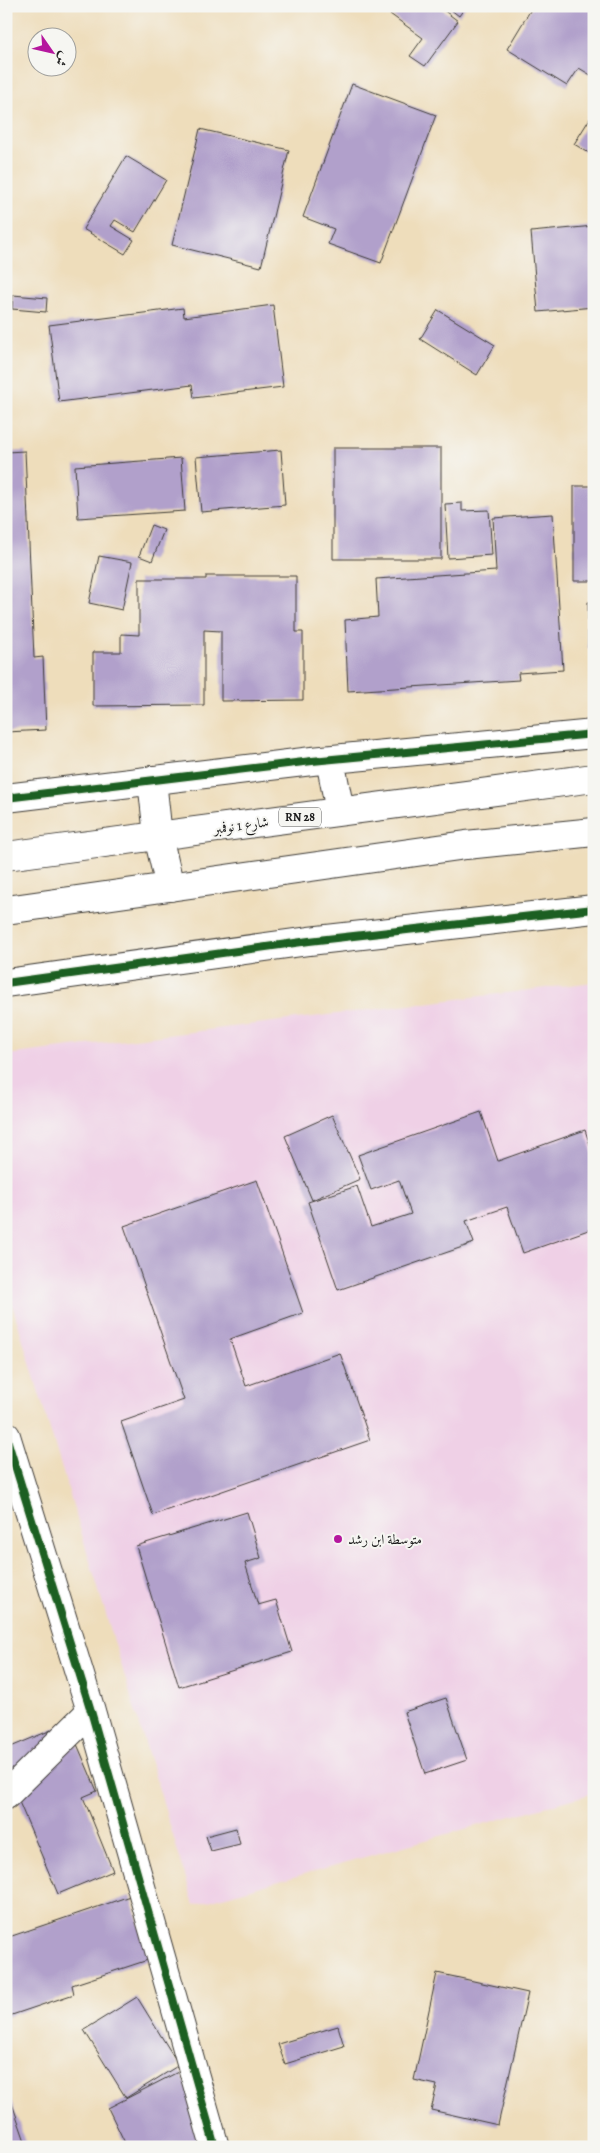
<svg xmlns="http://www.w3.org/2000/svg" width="600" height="2153" viewBox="0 0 600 2153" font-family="Alegreya,Amiri,serif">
	<rect width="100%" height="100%" fill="#f6f6f2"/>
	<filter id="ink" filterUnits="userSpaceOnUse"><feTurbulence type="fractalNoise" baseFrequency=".02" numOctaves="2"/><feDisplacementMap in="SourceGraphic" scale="10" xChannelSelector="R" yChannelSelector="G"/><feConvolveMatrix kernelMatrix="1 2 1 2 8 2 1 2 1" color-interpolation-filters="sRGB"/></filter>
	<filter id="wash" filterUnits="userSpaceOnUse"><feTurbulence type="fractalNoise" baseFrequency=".0096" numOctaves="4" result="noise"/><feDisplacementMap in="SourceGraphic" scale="20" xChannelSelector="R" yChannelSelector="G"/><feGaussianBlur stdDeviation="1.12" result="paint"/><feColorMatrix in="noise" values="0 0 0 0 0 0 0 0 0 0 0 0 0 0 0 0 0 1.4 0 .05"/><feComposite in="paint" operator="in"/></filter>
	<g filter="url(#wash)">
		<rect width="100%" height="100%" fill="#edb"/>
		<path fill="#efd0e6" d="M 594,982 L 594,1793 L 194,1905 L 6,1284 L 6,1055 Z"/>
		<g id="blocks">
			<path fill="#b1a0cb" d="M 379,6 L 438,6 L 458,21 L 425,66 L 410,56 L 423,38 Z
				M 446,6 L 466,6 L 459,16 Z
				M 533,6 L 594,6 L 594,77 L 579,68 L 567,86 L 507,49 Z
				M 352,84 L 436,115 L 381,263 L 328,244 L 334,229 L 303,217 Z
				M 594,112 L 594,156 L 574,144 Z
				M 200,129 L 289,150 L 261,267 L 172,245 Z
				M 126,156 L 166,180 L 135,232 L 115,220 L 111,226 L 134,240 L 125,254 L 83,229 Z
				M 594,226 L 594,307 L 538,312 L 531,232 Z
				M 13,295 L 47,298 L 46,312 L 12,309 Z
				M 273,305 L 283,387 L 194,398 L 192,385 L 59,402 L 49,325 L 183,308 L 184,317 Z
				M 438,310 L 495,345 L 477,375 L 420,339 Z
				M 333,448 L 441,448 L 441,559 L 333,559 Z
				M 281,450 L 285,505 L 201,512 L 196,457 Z
				M 25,451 L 34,658 L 43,657 L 46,730 L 6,732 L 6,452 Z
				M 181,458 L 185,511 L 78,518 L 75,466 Z
				M 574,486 L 594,486 L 594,581 L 574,581 Z
				M 462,503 L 462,511 L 489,510 L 492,555 L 448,558 L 445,504 Z
				M 553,514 L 563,670 L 518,673 L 519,680 L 348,691 L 345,620 L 378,617 L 376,579 L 496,571 L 493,518 Z
				M 151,525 L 164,530 L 152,561 L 139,556 Z
				M 99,556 L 132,562 L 122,610 L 89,603 Z
				M 206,576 L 296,576 L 296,632 L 303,632 L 303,700 L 221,701 L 221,631 L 204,630 L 204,705 L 93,706 L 93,652 L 121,652 L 121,634 L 139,635 L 139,579 L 206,579 Z
				M 588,602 L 594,602 L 594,648 L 588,648 Z
				M 481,1112 L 498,1161 L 585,1130 L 594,1157 L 594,1228 L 523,1253 L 507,1207 L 466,1221 L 474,1243 L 338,1290 L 308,1202 L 357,1186 L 371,1227 L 411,1214 L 399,1180 L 371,1190 L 358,1155 Z
				M 332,1115 L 360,1179 L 312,1200 L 285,1136 Z
				M 257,1180 L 303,1313 L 230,1339 L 246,1386 L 340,1353 L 370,1440 L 153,1515 L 121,1422 L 184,1400 L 124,1226 Z
				M 247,1512 L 261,1558 L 245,1563 L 258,1605 L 276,1600 L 292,1652 L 179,1687 L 136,1546 Z
				M 446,1698 L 467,1760 L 425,1774 L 404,1712 Z
				M 68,1723 L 97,1791 L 83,1797 L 113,1871 L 58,1894 L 6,1771 L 6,1749 Z
				M 236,1828 L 240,1844 L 211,1851 L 206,1836 Z
				M 130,1896 L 151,1959 L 72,1985 L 74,1994 L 6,2017 L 6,1938 Z
				M 437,1973 L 528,1993 L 498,2125 L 431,2110 L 437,2085 L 414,2080 Z
				M 137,1997 L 179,2065 L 126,2098 L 84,2030 Z
				M 338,2026 L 344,2046 L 285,2064 L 278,2044 Z
				M 180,2071 L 212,2137 L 193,2147 L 127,2147 L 108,2108 Z
				M 6,2089 L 7,2089 L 27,2147 L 6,2147 Z"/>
		</g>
	</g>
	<g filter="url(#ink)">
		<use href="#blocks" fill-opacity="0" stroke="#3c3934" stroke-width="1"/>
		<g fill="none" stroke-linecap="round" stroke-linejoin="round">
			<g stroke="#3c3934" stroke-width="30">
				<path id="street" d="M 330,760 L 340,811
					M 152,780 L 158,836 L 170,887
					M 6,798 L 312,761 L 594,734
					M 6,983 L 309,941 L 594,909
					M 6,1436 L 91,1711 L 215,2147
					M 6,1795 L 91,1711"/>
			</g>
			<g stroke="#3c3934" stroke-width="30">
				<path id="primary" d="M 6,856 L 594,778
					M 6,910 L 466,845 L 594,832"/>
			</g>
			<use href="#street" stroke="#fff" stroke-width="28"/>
			<use href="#primary" stroke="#fff" stroke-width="28"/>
			<g stroke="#f6f6f2" stroke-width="11">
				<path id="cycleway" d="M 6,798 L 312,761 L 594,734
					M 6,983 L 309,941 L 594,909
					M 6,1436 L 91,1711 L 215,2147"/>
			</g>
			<use href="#cycleway" stroke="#1b5e20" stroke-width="8"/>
		</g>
	</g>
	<circle fill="#b5179e" stroke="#f6f6f2" stroke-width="2" cx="338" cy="1539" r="5"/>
	<g text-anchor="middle" stroke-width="4" stroke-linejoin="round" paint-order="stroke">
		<rect fill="#f6f6f2" stroke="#5d5d5c" stroke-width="1" x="279" y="807.5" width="42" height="19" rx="4"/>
		<g font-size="12" font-weight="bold" fill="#1c1c1c">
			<text x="300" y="821">RN 28</text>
		</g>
		<g font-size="14" fill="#1c1c1c" stroke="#f6f6f2">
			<text transform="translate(241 825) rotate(-8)" y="5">شارع 1 نوفمبر</text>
		</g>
		<g font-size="14" fill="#1c1c1c" stroke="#f6f6f2" text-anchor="start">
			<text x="348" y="1544">متوسطة ابن رشد</text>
		</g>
	</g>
	<rect width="600" height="2153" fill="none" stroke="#f6f6f2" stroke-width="25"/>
	<g transform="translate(52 52) rotate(124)"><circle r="24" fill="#f6f6f2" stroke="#9f9f9c"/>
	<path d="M0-4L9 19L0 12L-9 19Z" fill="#b5179e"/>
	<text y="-8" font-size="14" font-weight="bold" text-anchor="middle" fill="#1c1c1c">ش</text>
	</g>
</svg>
